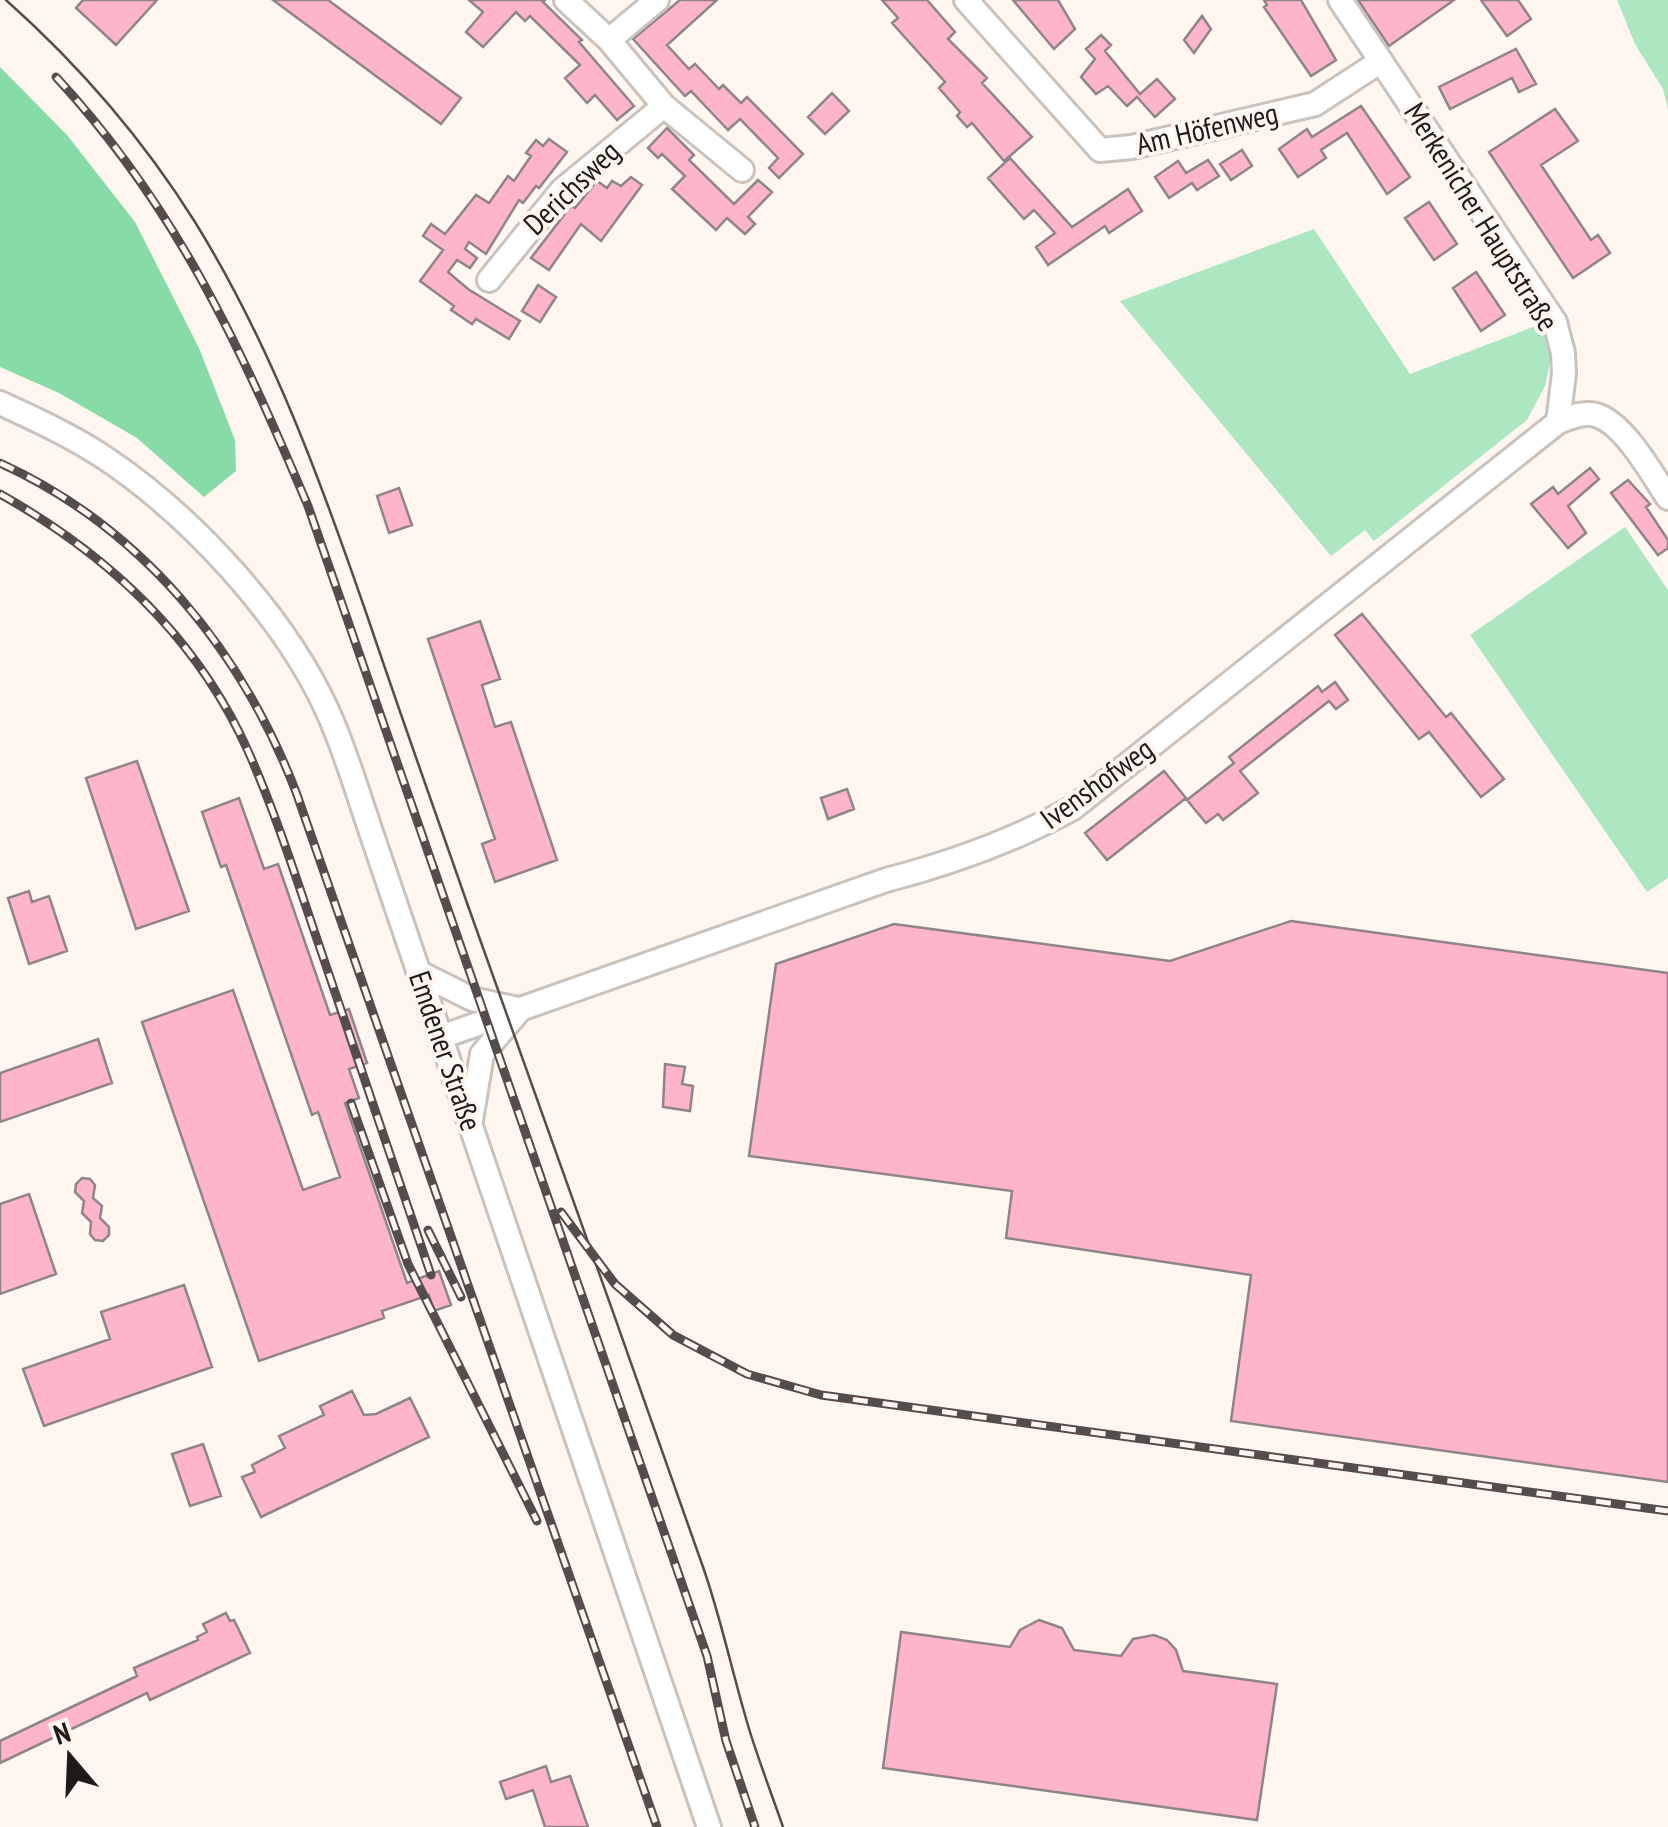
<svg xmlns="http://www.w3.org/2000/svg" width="1668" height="1827" viewBox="0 0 1668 1827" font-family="'PT Sans Narrow',sans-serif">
	<rect width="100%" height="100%" fill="#fef6ef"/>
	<path fill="#ace7c1" d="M 1617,0 L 1668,0 L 1668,109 L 1663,89 L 1635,44 Z
		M 1314,229 L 1410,374 L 1541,324 L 1551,358 L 1545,386 L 1527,420 L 1374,541 L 1365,530 L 1331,556 L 1120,301 Z
		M 1625,527 L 1668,590 L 1668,878 L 1647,892 L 1470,635 Z"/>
	<path fill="#86dba7" d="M 0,67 L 67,135 L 135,222 L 199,348 L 235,440 L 236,471 L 204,497 L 137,438 L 59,393 L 0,367 Z"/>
	<path fill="#feb5ca" stroke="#8f8587" stroke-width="2.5" d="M 83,0 L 157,0 L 116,45 L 76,8 Z
		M 273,0 L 328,0 L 461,98 L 441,124 Z
		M 469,0 L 545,0 L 543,2 L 582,40 L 579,42 L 634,106 L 617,120 L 595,95 L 587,103 L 565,78 L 580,65 L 530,16 L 525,21 L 516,12 L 483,47 L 466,32 L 483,12 Z
		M 680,0 L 717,0 L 667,45 L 689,69 L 695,64 L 719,89 L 723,85 L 741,103 L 747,97 L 803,154 L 779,178 L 769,168 L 778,158 L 740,119 L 728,130 L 691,91 L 685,96 L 633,39 Z
		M 882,0 L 927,0 L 955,32 L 948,39 L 987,78 L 982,83 L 1032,137 L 1004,161 L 972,123 L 967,127 L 957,116 L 960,112 L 939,88 L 945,82 L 892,23 L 898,18 Z
		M 1013,0 L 1058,0 L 1075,29 L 1054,49 Z
		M 1264,0 L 1301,0 L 1336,60 L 1311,76 L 1264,7 L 1267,5 Z
		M 1358,0 L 1454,0 L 1389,46 Z
		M 1481,0 L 1518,0 L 1531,19 L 1507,36 Z
		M 1202,16 L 1211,29 L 1194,53 L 1184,40 Z
		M 1101,35 L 1111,45 L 1105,51 L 1140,94 L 1157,79 L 1175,99 L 1155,117 L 1137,97 L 1127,106 L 1108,86 L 1096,94 L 1081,77 L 1095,59 L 1086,49 Z
		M 1516,49 L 1536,84 L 1519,92 L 1512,78 L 1450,109 L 1439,87 Z
		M 832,93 L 849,111 L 825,134 L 808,117 Z
		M 1361,106 L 1410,177 L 1387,194 L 1347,133 L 1321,150 L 1326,158 L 1298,177 L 1279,149 L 1307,129 L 1312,137 Z
		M 1555,109 L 1578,141 L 1541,165 L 1591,240 L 1598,235 L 1610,253 L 1573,278 L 1489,152 Z
		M 667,128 L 694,155 L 689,160 L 734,204 L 758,180 L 772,192 L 748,217 L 755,224 L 745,234 L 727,218 L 716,230 L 672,189 L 685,176 L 662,154 L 658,158 L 648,148 Z
		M 549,139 L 567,152 L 550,174 L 539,188 L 536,186 L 523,203 L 519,200 L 486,254 L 469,242 L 465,249 L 477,258 L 470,268 L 457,260 L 448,272 L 468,289 L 520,321 L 509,339 L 476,319 L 472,324 L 451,310 L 454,306 L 420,281 L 443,250 L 423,236 L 431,224 L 445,234 L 476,195 L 489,203 L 508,176 L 514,181 L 531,156 L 526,153 L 536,140 L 543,146 Z
		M 1242,150 L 1252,166 L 1231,180 L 1220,164 Z
		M 1010,158 L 1072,227 L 1128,189 L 1142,211 L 1109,233 L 1105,226 L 1048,265 L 1036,247 L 1055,233 L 1034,210 L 1024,219 L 988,178 Z
		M 1208,160 L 1219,176 L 1197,190 L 1192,183 L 1169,198 L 1155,177 L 1178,161 L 1186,173 Z
		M 631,177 L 642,185 L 601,241 L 581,224 L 549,270 L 531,258 L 571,206 L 575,208 L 597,181 L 607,188 L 612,181 L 621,186 Z
		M 1429,202 L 1457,244 L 1434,260 L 1405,218 Z
		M 1476,272 L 1505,315 L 1481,331 L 1453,288 Z
		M 538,285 L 556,297 L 540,322 L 522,311 Z
		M 1590,468 L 1599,479 L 1568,506 L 1586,533 L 1568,548 L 1531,504 L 1553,487 L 1558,494 Z
		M 1628,480 L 1650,504 L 1646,507 L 1668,540 L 1668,548 L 1658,555 L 1611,493 Z
		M 399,488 L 412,525 L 389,533 L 377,496 Z
		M 1362,614 L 1446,717 L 1451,713 L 1504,779 L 1481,797 L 1429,732 L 1419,739 L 1335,635 Z
		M 480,621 L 500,679 L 482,685 L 495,727 L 511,722 L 557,860 L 495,882 L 482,844 L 495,839 L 428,639 Z
		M 1335,682 L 1348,700 L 1336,709 L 1329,701 L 1240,771 L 1258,793 L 1223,820 L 1218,814 L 1206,823 L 1187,800 L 1234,763 L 1229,757 L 1318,686 L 1322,692 Z
		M 137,761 L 189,911 L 136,929 L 86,778 Z
		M 1164,771 L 1186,798 L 1107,860 L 1085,833 Z
		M 847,789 L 854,809 L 828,819 L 821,798 Z
		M 239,798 L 264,869 L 278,864 L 330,1015 L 349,1009 L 367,1063 L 349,1069 L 359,1098 L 345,1103 L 407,1283 L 439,1271 L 451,1305 L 434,1311 L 429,1295 L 382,1311 L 384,1318 L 259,1361 L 142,1022 L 233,990 L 303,1190 L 340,1177 L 318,1112 L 312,1115 L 226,865 L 221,867 L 202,812 Z
		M 29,891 L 32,902 L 49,896 L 67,951 L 29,964 L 8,898 Z
		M 1291,921 L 1668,973 L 1668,1482 L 1231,1421 L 1251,1275 L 1006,1238 L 1012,1191 L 749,1156 L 776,964 L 894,924 L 1170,961 Z
		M 98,1039 L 112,1083 L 0,1122 L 0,1073 Z
		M 665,1064 L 685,1067 L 682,1084 L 693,1086 L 690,1111 L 663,1107 Z
		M 82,1178 L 90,1179 L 95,1185 L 93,1198 L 102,1206 L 100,1218 L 109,1227 L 109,1235 L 103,1241 L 95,1240 L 90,1234 L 91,1222 L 82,1213 L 84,1201 L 75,1192 L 76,1184 Z
		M 29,1194 L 56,1274 L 0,1294 L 0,1204 Z
		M 184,1285 L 212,1367 L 44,1426 L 23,1369 L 110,1339 L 101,1312 Z
		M 352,1391 L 364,1415 L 376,1414 L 410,1398 L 429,1437 L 261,1517 L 242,1477 L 255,1472 L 252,1465 L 285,1448 L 279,1436 L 324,1415 L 320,1406 Z
		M 203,1444 L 221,1496 L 190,1506 L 172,1454 Z
		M 226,1613 L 230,1621 L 234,1620 L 250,1653 L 150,1700 L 147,1693 L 0,1763 L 0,1741 L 137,1676 L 134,1668 L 198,1640 L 197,1637 L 207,1632 L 203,1624 Z
		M 1039,1620 L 1062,1628 L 1074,1650 L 1121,1656 L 1133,1639 L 1154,1635 L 1167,1640 L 1176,1650 L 1183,1671 L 1277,1684 L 1257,1820 L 883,1768 L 901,1632 L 1010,1647 L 1020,1630 Z
		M 546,1766 L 551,1782 L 570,1776 L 588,1827 L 545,1827 L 533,1790 L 506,1799 L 500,1782 Z"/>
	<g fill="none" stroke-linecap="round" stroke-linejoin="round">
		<g stroke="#cac3bd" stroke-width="28">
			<path id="minor" d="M 566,0 L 609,40 L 664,106 L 742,170
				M 966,0 L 1100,150 L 1132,147 L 1315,104 L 1381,61
				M 1340,0 L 1555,322 L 1563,353 L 1564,374 L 1558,422
				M 609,40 L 657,0
				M 489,280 L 562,190 L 664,106
				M 0,403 C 37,420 74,437 108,460 C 192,517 284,616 327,710 C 345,749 357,791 371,832 L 709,1827
				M 418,972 L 472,999 L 518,1009
				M 441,1037 L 886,880 C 952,863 1013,841 1073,808 L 1558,422 C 1570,417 1583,412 1596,415 C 1624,423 1652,474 1668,498
				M 471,1120 L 482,1054 L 518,1012"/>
		</g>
		<use href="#minor" stroke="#fff" stroke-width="22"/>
		<path stroke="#534e4b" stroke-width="2.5" d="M 6,0 C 79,65 143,139 195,222 C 273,348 323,487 371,627 C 402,719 435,811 467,903 C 545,1125 626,1345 703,1567 C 722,1621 733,1677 750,1732 C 760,1764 772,1795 783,1827"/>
		<g stroke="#534e4b" stroke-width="9">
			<path id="rail" d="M 56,77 C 177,208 239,344 308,506 L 707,1656 L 726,1741 L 755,1827
				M 0,463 C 141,527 241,649 296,792 L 657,1827
				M 0,494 C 107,554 197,637 248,751 C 277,816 298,884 321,951 C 358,1059 394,1167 431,1275
				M 351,1103 L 408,1264 L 537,1521
				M 561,1212 L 615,1284 L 673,1335 L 747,1374 L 821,1395 L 1668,1511
				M 428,1230 L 461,1297"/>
		</g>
		<use href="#rail" stroke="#fef6ef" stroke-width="5" stroke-dasharray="15" stroke-linecap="butt"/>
	</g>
	<g text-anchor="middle" stroke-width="8" stroke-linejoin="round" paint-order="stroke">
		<g font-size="30" fill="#1e1b19" stroke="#fef6ef">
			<text transform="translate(1207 129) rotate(-13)" y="10">Am Höfenweg</text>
			<text transform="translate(572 188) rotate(-44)" y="10">Derichsweg</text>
			<text transform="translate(1481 217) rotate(58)" y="10">Merkenicher Hauptstraße</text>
			<text transform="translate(1097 784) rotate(-36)" y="10">Ivenshofweg</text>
			<text transform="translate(445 1051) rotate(71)" y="10">Emdener Straße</text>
		</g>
	</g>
	<g transform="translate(70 1757) rotate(341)" stroke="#fef6ef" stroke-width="8" paint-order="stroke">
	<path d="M0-8L18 38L0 25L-18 38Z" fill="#1e1b19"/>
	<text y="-15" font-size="28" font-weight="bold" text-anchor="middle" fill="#1e1b19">N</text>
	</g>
</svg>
